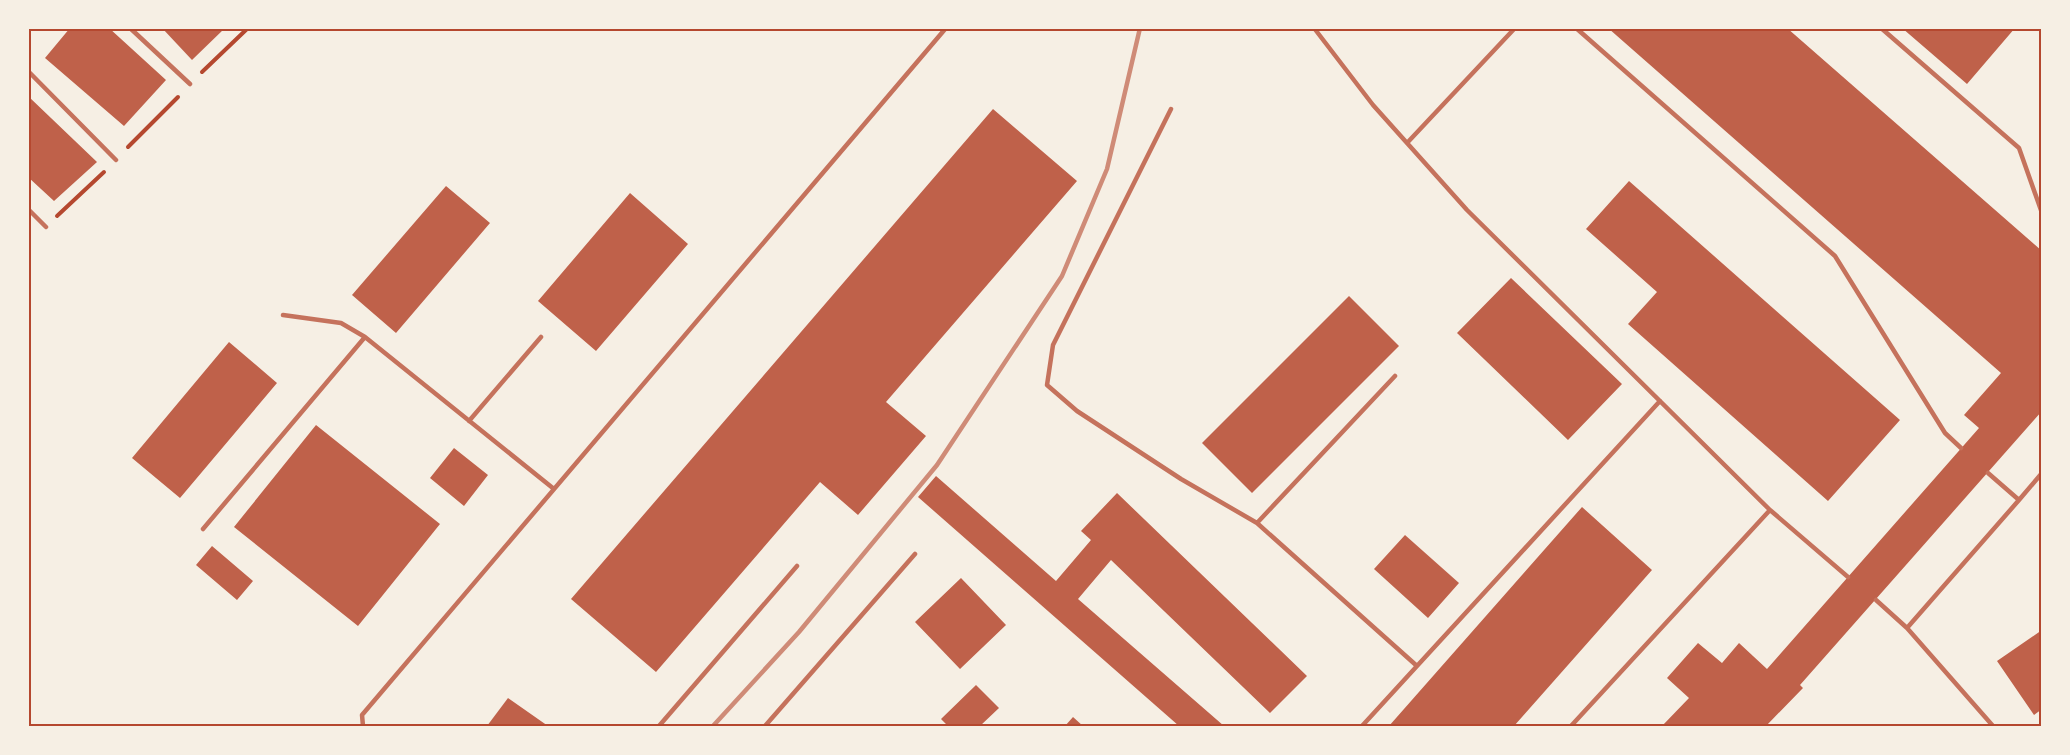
<svg xmlns="http://www.w3.org/2000/svg" width="2070" height="755" viewBox="0 0 2070 755" font-family="'Alegreya Sans',sans-serif">
	<rect width="100%" height="100%" fill="#f6efe4"/>
	<path fill="#bf614a" d="M 70,28 L 109,28 L 166,80 L 124,126 L 45,58 Z
		M 162,28 L 225,28 L 192,60 Z
		M 1608,28 L 1787,28 L 2042,251 L 2042,411 L 1800,685 L 1803,688 L 1766,726 L 1662,726 L 1689,698 L 1667,678 L 1698,643 L 1722,663 L 1739,643 L 1767,669 L 1979,428 L 1964,415 L 2001,373 Z
		M 1902,28 L 2015,28 L 1967,84 Z
		M 28,96 L 97,162 L 54,201 L 28,177 Z
		M 993,109 L 1077,181 L 886,402 L 926,436 L 858,515 L 820,482 L 656,672 L 571,599 Z
		M 1629,181 L 1900,420 L 1828,501 L 1628,324 L 1657,292 L 1586,229 Z
		M 446,186 L 490,223 L 396,333 L 352,295 Z
		M 630,193 L 688,244 L 596,351 L 538,301 Z
		M 1511,278 L 1622,384 L 1568,440 L 1457,333 Z
		M 1349,296 L 1399,346 L 1252,493 L 1202,443 Z
		M 229,342 L 277,383 L 180,498 L 132,458 Z
		M 316,425 L 440,524 L 358,626 L 234,527 Z
		M 454,448 L 488,475 L 464,506 L 430,478 Z
		M 936,476 L 1056,581 L 1091,540 L 1081,531 L 1117,493 L 1307,676 L 1270,713 L 1111,560 L 1078,599 L 1224,726 L 1179,726 L 918,497 Z
		M 1582,507 L 1652,570 L 1514,726 L 1389,726 Z
		M 1405,535 L 1459,583 L 1428,618 L 1374,569 Z
		M 212,546 L 253,581 L 237,600 L 196,565 Z
		M 961,578 L 1006,625 L 960,669 L 915,622 Z
		M 2042,630 L 2042,709 L 2034,715 L 1997,661 Z
		M 976,685 L 999,708 L 980,726 L 948,726 L 941,719 Z
		M 508,698 L 548,726 L 487,726 Z
		M 1073,717 L 1083,726 L 1065,726 Z"/>
	<g fill="none" stroke-linecap="round" stroke-linejoin="round">
		<path stroke="#b5482f" stroke-width="4" d="M 202,72 L 248,28
			M 128,147 L 178,97
			M 57,216 L 104,172"/>
		<path stroke="#c5725c" stroke-width="4.5" d="M 130,28 L 190,84
			M 1314,28 L 1373,105 L 1467,210 L 1770,510 L 1571,726
			M 1576,28 L 1835,256 L 1945,433 L 1961,448
			M 1881,28 L 2019,148 L 2042,213
			M 28,71 L 116,160
			M 1171,109 L 1053,345 L 1047,385 L 1077,411 L 1181,479 L 1257,523 L 1417,666 L 1660,401
			M 1407,143 L 1515,28
			M 28,209 L 46,227
			M 283,315 L 341,323 L 365,337 L 554,489
			M 469,421 L 541,337
			M 2019,500 L 2042,473
			M 1770,510 L 1848,577
			M 1257,523 L 1395,376
			M 203,529 L 365,337
			M 1876,600 L 1907,628 L 1993,726
			M 1907,628 L 2019,500 L 1988,473
			M 363,726 L 362,715 L 946,28
			M 659,726 L 797,566
			M 765,726 L 915,554
			M 1362,726 L 1417,666"/>
		<path stroke="#cf8b77" stroke-width="4.5" d="M 713,726 L 799,632 L 937,465 L 1062,276 L 1107,169 L 1140,28"/>
	</g>
	<rect width="2070" height="755" fill="none" stroke="#f6efe4" stroke-width="60"/>
	<rect x="30" y="30" width="2010" height="695" fill="none" stroke="#b5482f" stroke-width="2"/>
</svg>
